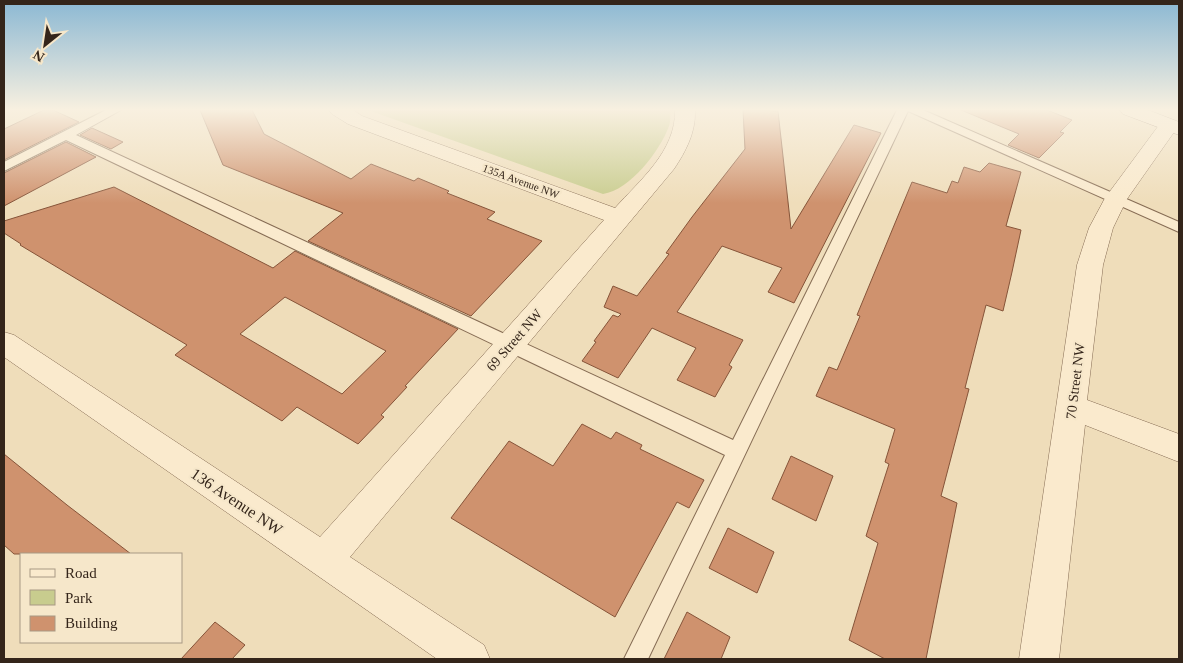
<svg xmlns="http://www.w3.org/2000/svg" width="1183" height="663" viewBox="0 0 1183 663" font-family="'Times New Roman',serif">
	<rect width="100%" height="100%" fill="#efddba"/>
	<path fill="#c8cc8e" d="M 368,110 L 670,110 C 670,115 671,121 669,126 C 660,151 630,190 603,194 Z"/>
	<path fill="#cf926e" stroke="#865439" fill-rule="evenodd" d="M 44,110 L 53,110 L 79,122 L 4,160 L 4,129 Z
		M 200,110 L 252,110 L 264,134 L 351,179 L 371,164 L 414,181 L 418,178 L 449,191 L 447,193 L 495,212 L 487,219 L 542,241 L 471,316 L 308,241 L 343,213 L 223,165 Z
		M 743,110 L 778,111 L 791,229 L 854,125 L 881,133 L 794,303 L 768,292 L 782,268 L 722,246 L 677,312 L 743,340 L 729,365 L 732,367 L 715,397 L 677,380 L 696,348 L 652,328 L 618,378 L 582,361 L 596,342 L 594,341 L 613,315 L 618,317 L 621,314 L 604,307 L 613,286 L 637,296 L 669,254 L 666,253 L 692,217 L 745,149 Z
		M 961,110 L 1047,110 L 1072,120 L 1060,132 L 1064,133 L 1039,158 L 1008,145 L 1019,134 Z
		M 92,128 L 123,142 L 111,149 L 80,135 Z
		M 66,142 L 96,157 L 4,206 L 4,173 Z
		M 989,163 L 1021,172 L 1006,226 L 1021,230 L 1012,272 L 1003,311 L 986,305 L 965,388 L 969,389 L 941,496 L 957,503 L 926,659 L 885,659 L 849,640 L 878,543 L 866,536 L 889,464 L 885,462 L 895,429 L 816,396 L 829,367 L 837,370 L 860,316 L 857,315 L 912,182 L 947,193 L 952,181 L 958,183 L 964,167 L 980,172 Z
		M 114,187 L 273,268 L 295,251 L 458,329 L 405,386 L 407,387 L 381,415 L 384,417 L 358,444 L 297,407 L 282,421 L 175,355 L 187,345 L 20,245 L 21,244 L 4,233 L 4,221 ZM 285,297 L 386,351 L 342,394 L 240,334 Z
		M 582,424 L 611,439 L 616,432 L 642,445 L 640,449 L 704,480 L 689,508 L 677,502 L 615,617 L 451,518 L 509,441 L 553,466 Z
		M 4,454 L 67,505 L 131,554 L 14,554 L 4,545 Z
		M 791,456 L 833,476 L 816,521 L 772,499 Z
		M 728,528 L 774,552 L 757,593 L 709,568 Z
		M 687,612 L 730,637 L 721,659 L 664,659 Z
		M 215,622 L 245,645 L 232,659 L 181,659 Z"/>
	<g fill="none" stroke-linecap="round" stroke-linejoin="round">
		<g stroke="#866c54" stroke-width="2">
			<path id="lane" d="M 106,110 L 121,110 L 76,135 L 733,440 L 897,110 L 923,110 L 1179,222 L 1179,232 L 908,111 L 648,659 L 624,659 L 725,455 L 66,140 L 4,171 L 4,162 Z"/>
		</g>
		<g stroke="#866c54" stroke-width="1">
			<path id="street" d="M 329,110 L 353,110 L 362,116 L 615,208 C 640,180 676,151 675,110 L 695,110 C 696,132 686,151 674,169 L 350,557 L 484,645 L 490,659 L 437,659 L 4,357 L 4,332 L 14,335 L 320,537 L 604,220 L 348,124 L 332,114 Z
				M 1169,119 L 1176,121 L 1179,125 L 1127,199 L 1113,228 L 1103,265 L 1087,400 L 1179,434 L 1179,462 L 1085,425 L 1059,659 L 1019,659 L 1077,265 L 1089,228 L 1105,198 L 1162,121 Z"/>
		</g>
		<g stroke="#674d38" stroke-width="1">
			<path id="secondary" d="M 1120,110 L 1148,110 L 1179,122 L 1179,135 L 1123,114 Z"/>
		</g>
		<use href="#lane" fill="#faeacd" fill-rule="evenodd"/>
		<use href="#street" fill="#faeacd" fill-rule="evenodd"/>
		<use href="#secondary" fill="#faeacd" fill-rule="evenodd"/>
	</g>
	<linearGradient id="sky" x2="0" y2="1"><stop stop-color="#8bb8d3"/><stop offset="0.54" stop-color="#f8f0e0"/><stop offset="1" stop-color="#f8f0e0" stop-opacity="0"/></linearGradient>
	<rect width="1183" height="203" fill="url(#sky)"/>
	<g text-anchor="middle" stroke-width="4.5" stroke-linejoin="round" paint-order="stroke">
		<g font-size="11" fill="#34251a" stroke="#f6e7ca">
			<text transform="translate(521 181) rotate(20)" y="4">135A Avenue NW</text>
		</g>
		<g font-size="14" fill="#34251a" stroke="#f6e7ca">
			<text transform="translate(514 340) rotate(-49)" y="5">69 Street NW</text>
			<text transform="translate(1075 381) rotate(-83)" y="5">70 Street NW</text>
		</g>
		<g font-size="16" fill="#34251a" stroke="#f6e7ca">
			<text transform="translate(237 501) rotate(34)" y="6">136 Avenue NW</text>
		</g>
	</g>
	<rect width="1183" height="663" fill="none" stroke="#34251a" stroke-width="10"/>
	<rect x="20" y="553" width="162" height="90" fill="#f6e7ca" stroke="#a89984"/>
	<rect x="30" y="569" width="25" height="8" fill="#faeacd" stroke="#a89984"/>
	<text x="65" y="578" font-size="15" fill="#34251a">Road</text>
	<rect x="30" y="590" width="25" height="15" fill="#c8cc8e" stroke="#a89984"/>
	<text x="65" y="603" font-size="15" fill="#34251a">Park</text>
	<rect x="30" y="616" width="25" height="15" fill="#cf926e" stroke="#a89984"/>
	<text x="65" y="628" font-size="15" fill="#34251a">Building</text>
	<g transform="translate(45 45) rotate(210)" stroke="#f6e7ca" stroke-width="4" paint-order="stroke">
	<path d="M0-4L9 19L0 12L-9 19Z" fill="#34251a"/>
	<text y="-8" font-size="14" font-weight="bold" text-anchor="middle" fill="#34251a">N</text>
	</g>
</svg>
